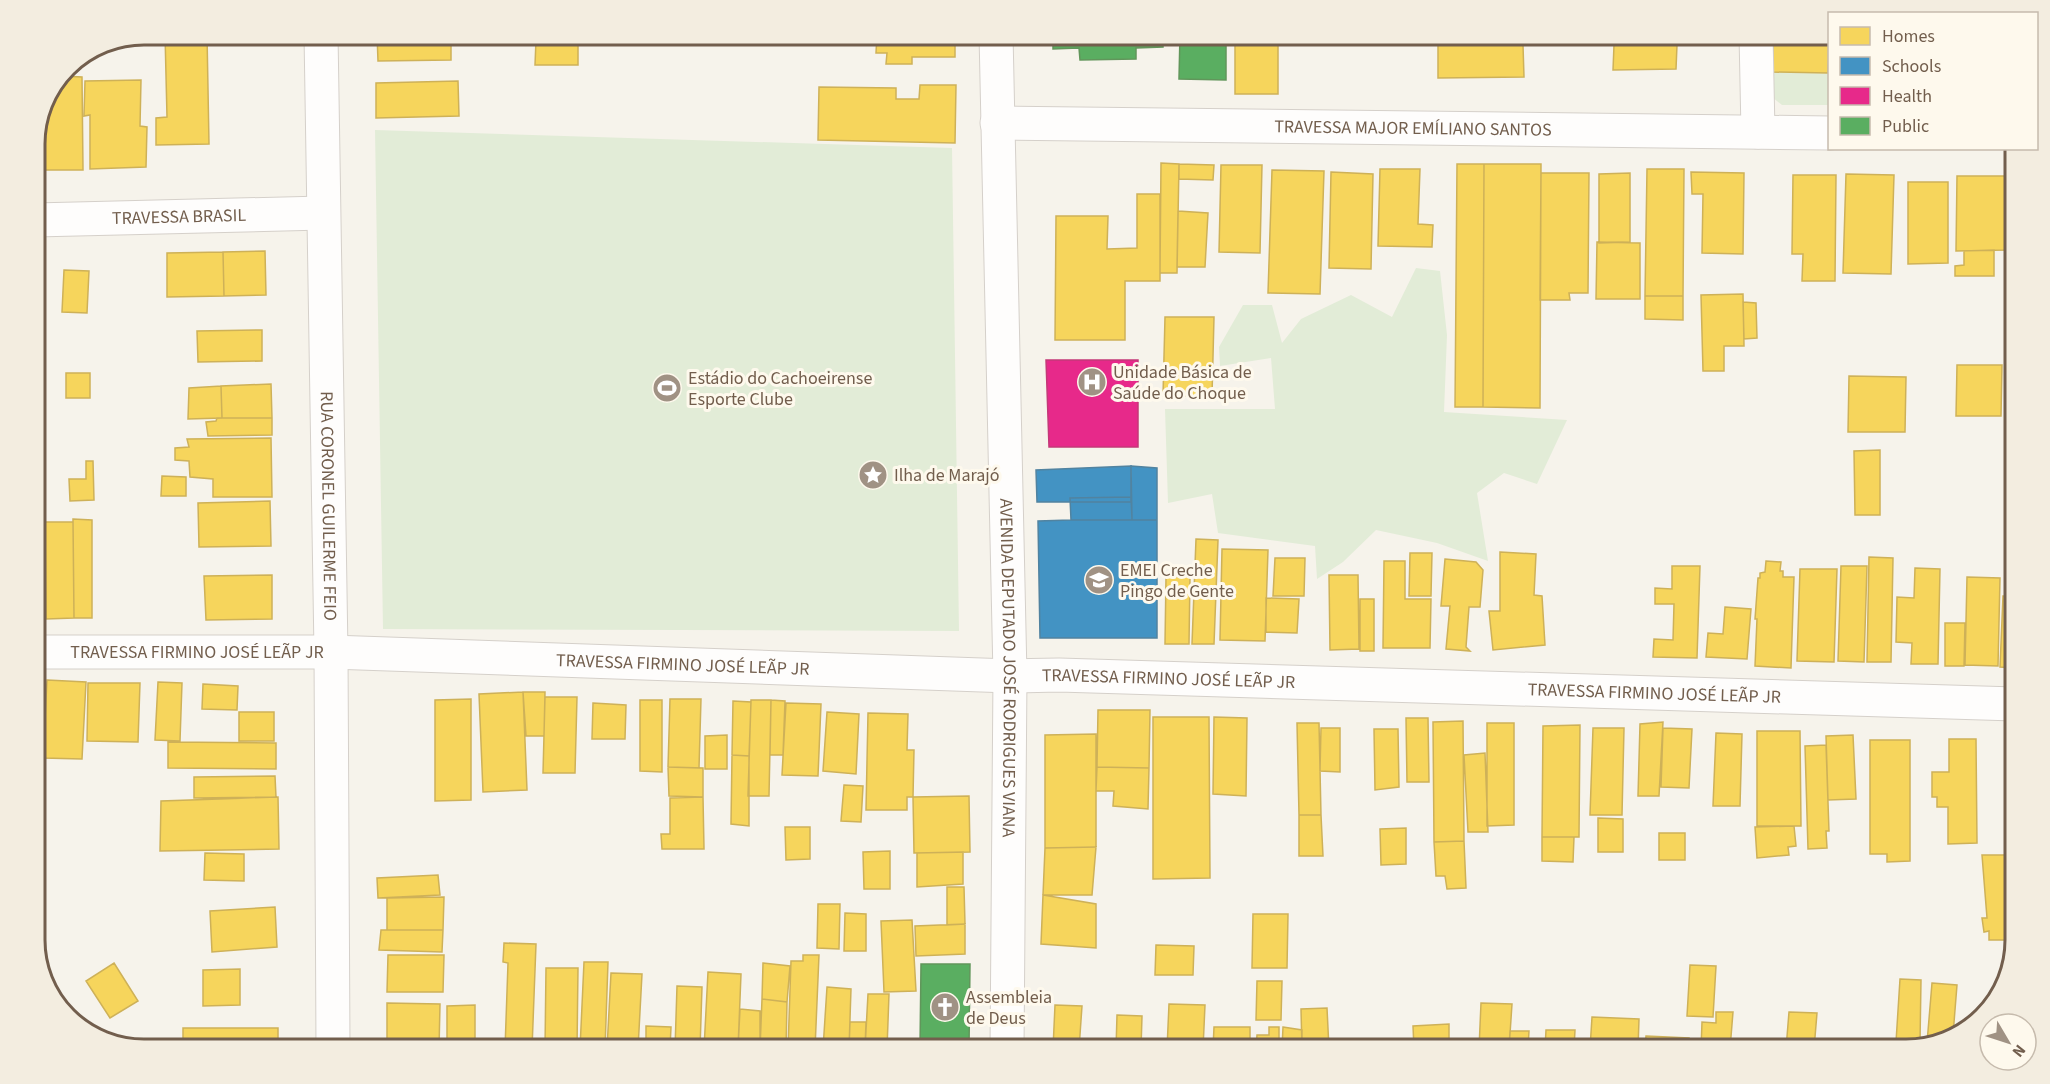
<svg xmlns="http://www.w3.org/2000/svg" width="2050" height="1084" viewBox="0 0 2050 1084" font-family="'Source Sans 3',sans-serif">
	<rect width="100%" height="100%" fill="#f6f3eb"/>
	<path fill="#e2ecd7" d="M 1773,35 L 1829,35 L 1829,105 L 1782,105 L 1772,97 Z
		M 375,130 L 952,148 L 959,631 L 383,629 Z
		M 1416,268 L 1440,271 L 1447,335 L 1444,412 L 1567,420 L 1537,484 L 1504,473 L 1477,493 L 1488,561 L 1437,543 L 1376,530 L 1343,562 L 1317,579 L 1315,546 L 1218,533 L 1212,494 L 1168,503 L 1165,409 L 1275,409 L 1271,358 L 1220,366 L 1219,347 L 1243,305 L 1272,305 L 1282,343 L 1301,319 L 1351,295 L 1392,317 Z"/>
	<path fill="#f6d55c" stroke="#ceb158" stroke-width="1.5" d="M 165,34 L 207,34 L 209,144 L 156,145 L 156,118 L 167,117 Z
		M 377,34 L 451,34 L 451,60 L 378,61 Z
		M 877,34 L 955,34 L 955,57 L 912,57 L 912,64 L 886,64 L 887,53 L 876,53 Z
		M 1235,34 L 1278,34 L 1278,94 L 1235,94 Z
		M 1351,34 L 1693,34 L 1693,45 L 1677,45 L 1676,69 L 1613,70 L 1614,45 L 1523,45 L 1524,77 L 1438,78 L 1438,42 L 1352,44 Z
		M 1773,34 L 1830,34 L 1828,73 L 1773,72 Z
		M 536,40 L 578,41 L 578,65 L 535,65 Z
		M 62,76 L 82,77 L 83,170 L 35,170 L 35,138 Z
		M 141,80 L 140,126 L 147,127 L 146,167 L 90,169 L 90,115 L 84,116 L 85,81 Z
		M 458,81 L 459,116 L 376,118 L 376,83 Z
		M 920,85 L 956,85 L 955,143 L 818,140 L 819,87 L 896,88 L 896,99 L 919,99 Z
		M 1161,163 L 1179,164 L 1177,273 L 1160,273 Z
		M 1179,164 L 1214,165 L 1213,180 L 1179,179 Z
		M 1457,164 L 1484,164 L 1483,407 L 1455,407 Z
		M 1484,164 L 1541,164 L 1540,408 L 1483,407 Z
		M 1221,165 L 1262,165 L 1260,253 L 1219,252 Z
		M 1380,169 L 1420,169 L 1418,224 L 1433,225 L 1432,247 L 1378,246 Z
		M 1647,169 L 1684,169 L 1683,296 L 1645,296 Z
		M 1272,170 L 1324,171 L 1320,294 L 1268,293 Z
		M 1331,172 L 1373,174 L 1371,269 L 1329,268 Z
		M 1691,172 L 1744,173 L 1743,254 L 1702,253 L 1703,194 L 1692,194 Z
		M 1541,173 L 1589,173 L 1588,293 L 1569,293 L 1570,300 L 1540,300 Z
		M 1630,173 L 1630,242 L 1599,243 L 1599,174 Z
		M 1846,174 L 1894,175 L 1891,274 L 1843,273 Z
		M 1793,175 L 1836,175 L 1835,281 L 1802,281 L 1803,254 L 1792,254 Z
		M 1957,176 L 2006,176 L 2006,250 L 1956,251 Z
		M 1908,182 L 1948,182 L 1948,263 L 1908,264 Z
		M 1137,194 L 1160,194 L 1160,281 L 1125,281 L 1125,340 L 1055,340 L 1056,216 L 1108,216 L 1107,249 L 1137,248 Z
		M 1178,211 L 1208,213 L 1205,267 L 1177,267 Z
		M 1597,242 L 1640,243 L 1640,299 L 1596,299 Z
		M 1994,250 L 1994,276 L 1955,276 L 1955,266 L 1964,265 L 1964,251 Z
		M 265,251 L 266,295 L 224,296 L 223,252 Z
		M 223,252 L 224,296 L 167,297 L 167,253 Z
		M 64,270 L 89,271 L 87,313 L 62,312 Z
		M 1743,294 L 1744,346 L 1724,346 L 1724,371 L 1703,371 L 1701,295 Z
		M 1645,296 L 1683,296 L 1683,320 L 1645,319 Z
		M 1743,302 L 1756,303 L 1757,338 L 1744,339 Z
		M 1165,317 L 1214,317 L 1212,396 L 1163,396 Z
		M 262,330 L 262,361 L 198,362 L 197,331 Z
		M 1957,365 L 2002,365 L 2001,416 L 1956,416 Z
		M 66,373 L 90,373 L 90,398 L 66,398 Z
		M 1849,376 L 1906,377 L 1905,432 L 1848,432 Z
		M 271,384 L 272,418 L 222,418 L 221,386 Z
		M 221,386 L 222,418 L 188,419 L 189,388 Z
		M 217,418 L 272,418 L 272,435 L 208,436 L 206,422 L 216,421 Z
		M 35,424 L 38,480 L 35,480 Z
		M 271,438 L 272,497 L 213,497 L 213,479 L 190,477 L 189,461 L 175,460 L 175,448 L 189,447 L 187,439 Z
		M 1880,450 L 1880,515 L 1855,515 L 1854,451 Z
		M 86,461 L 93,461 L 94,500 L 70,501 L 69,479 L 86,479 Z
		M 162,476 L 186,477 L 186,496 L 161,496 Z
		M 270,501 L 271,546 L 199,547 L 198,503 Z
		M 73,519 L 92,520 L 92,618 L 74,618 Z
		M 35,522 L 37,522 L 38,617 L 35,618 Z
		M 45,522 L 73,522 L 74,618 L 46,619 Z
		M 1196,539 L 1218,540 L 1214,644 L 1192,644 Z
		M 1222,549 L 1268,550 L 1265,641 L 1220,640 Z
		M 1500,552 L 1536,554 L 1534,595 L 1542,596 L 1545,645 L 1493,650 L 1489,611 L 1500,611 Z
		M 1410,553 L 1432,553 L 1431,596 L 1409,596 Z
		M 1869,557 L 1893,558 L 1891,662 L 1867,662 Z
		M 1275,558 L 1305,558 L 1304,596 L 1273,596 Z
		M 1445,559 L 1476,562 L 1483,570 L 1480,607 L 1469,607 L 1466,647 L 1470,651 L 1446,649 L 1450,606 L 1441,606 Z
		M 1384,561 L 1405,561 L 1405,599 L 1431,599 L 1430,648 L 1383,648 Z
		M 1766,561 L 1781,562 L 1780,571 L 1783,571 L 1783,577 L 1794,577 L 1791,668 L 1755,666 L 1757,619 L 1755,619 L 1758,578 L 1760,578 L 1760,573 L 1765,572 Z
		M 1672,566 L 1700,566 L 1697,658 L 1653,657 L 1654,639 L 1673,640 L 1674,604 L 1655,604 L 1655,588 L 1672,589 Z
		M 1841,566 L 1867,566 L 1864,662 L 1838,661 Z
		M 1915,568 L 1940,569 L 1938,664 L 1911,664 L 1912,643 L 1896,642 L 1897,597 L 1914,598 Z
		M 1800,569 L 1837,569 L 1834,662 L 1797,661 Z
		M 272,575 L 272,619 L 206,620 L 204,576 Z
		M 1329,575 L 1358,575 L 1359,649 L 1330,650 Z
		M 1166,577 L 1190,577 L 1189,644 L 1165,644 Z
		M 1967,577 L 2000,578 L 1998,666 L 1965,665 Z
		M 2003,596 L 2015,597 L 2015,668 L 2000,667 Z
		M 1266,598 L 1299,599 L 1297,633 L 1266,632 Z
		M 1360,599 L 1374,599 L 1374,651 L 1360,651 Z
		M 1725,607 L 1751,609 L 1747,659 L 1706,657 L 1708,633 L 1723,634 Z
		M 1945,623 L 1965,623 L 1964,666 L 1945,666 Z
		M 47,680 L 86,682 L 82,759 L 43,758 Z
		M 158,682 L 182,683 L 180,741 L 155,740 Z
		M 88,683 L 140,683 L 138,742 L 87,741 Z
		M 203,684 L 238,686 L 237,710 L 202,709 Z
		M 523,692 L 545,692 L 544,736 L 526,736 Z
		M 523,692 L 527,790 L 483,792 L 479,694 Z
		M 545,697 L 577,697 L 575,773 L 543,773 Z
		M 471,699 L 471,800 L 435,801 L 435,700 Z
		M 670,699 L 701,699 L 699,768 L 668,767 Z
		M 640,700 L 662,700 L 662,772 L 640,771 Z
		M 751,700 L 771,700 L 769,796 L 748,796 Z
		M 771,700 L 785,701 L 783,755 L 770,755 Z
		M 733,701 L 751,702 L 749,756 L 732,755 Z
		M 593,703 L 626,705 L 625,739 L 592,739 Z
		M 786,703 L 821,704 L 818,776 L 782,775 Z
		M 1098,710 L 1150,710 L 1149,768 L 1097,767 Z
		M 239,712 L 274,712 L 274,741 L 239,741 Z
		M 827,712 L 859,714 L 856,774 L 823,771 Z
		M 868,713 L 908,714 L 907,750 L 914,750 L 913,797 L 907,797 L 907,810 L 866,810 Z
		M 1153,717 L 1209,717 L 1210,878 L 1153,879 Z
		M 1214,717 L 1247,718 L 1246,796 L 1213,794 Z
		M 1406,718 L 1428,718 L 1429,782 L 1407,782 Z
		M 1463,721 L 1464,841 L 1434,842 L 1433,722 Z
		M 1663,722 L 1659,796 L 1638,796 L 1640,724 Z
		M 1297,723 L 1319,723 L 1321,815 L 1299,815 Z
		M 1487,723 L 1514,723 L 1514,825 L 1487,826 Z
		M 1580,725 L 1579,837 L 1542,837 L 1543,726 Z
		M 1321,728 L 1340,728 L 1340,772 L 1320,771 Z
		M 1593,728 L 1624,728 L 1622,815 L 1590,815 Z
		M 1663,728 L 1692,729 L 1689,788 L 1661,787 Z
		M 1374,729 L 1398,729 L 1399,787 L 1375,790 Z
		M 1757,731 L 1800,731 L 1801,826 L 1757,826 Z
		M 1716,733 L 1742,734 L 1740,806 L 1713,806 Z
		M 1096,734 L 1096,847 L 1045,848 L 1045,735 Z
		M 727,735 L 727,769 L 705,769 L 705,736 Z
		M 1853,735 L 1856,799 L 1828,800 L 1826,736 Z
		M 1949,739 L 1976,739 L 1977,843 L 1948,844 L 1948,807 L 1937,807 L 1937,797 L 1932,797 L 1932,772 L 1949,772 Z
		M 1870,740 L 1910,740 L 1910,861 L 1887,862 L 1887,854 L 1870,854 Z
		M 2005,741 L 2015,741 L 2015,799 L 2005,799 Z
		M 168,742 L 276,743 L 276,769 L 168,768 Z
		M 1826,745 L 1829,831 L 1826,831 L 1827,848 L 1808,849 L 1805,746 Z
		M 1485,753 L 1488,832 L 1468,832 L 1464,755 Z
		M 732,755 L 749,756 L 749,826 L 731,824 Z
		M 668,767 L 703,768 L 703,797 L 669,796 Z
		M 1097,767 L 1149,768 L 1148,809 L 1113,806 L 1114,791 L 1096,791 Z
		M 275,776 L 276,797 L 194,798 L 194,777 Z
		M 844,785 L 863,786 L 861,822 L 841,821 Z
		M 969,796 L 970,852 L 914,853 L 913,797 Z
		M 278,797 L 279,849 L 160,851 L 161,801 Z
		M 703,797 L 704,849 L 662,849 L 661,834 L 670,834 L 670,798 Z
		M 1299,815 L 1321,815 L 1323,856 L 1299,856 Z
		M 1598,818 L 1623,819 L 1623,852 L 1598,852 Z
		M 1794,826 L 1796,846 L 1788,847 L 1789,855 L 1757,858 L 1755,827 Z
		M 785,827 L 810,827 L 810,859 L 786,860 Z
		M 1406,828 L 1406,864 L 1381,865 L 1380,829 Z
		M 1659,833 L 1685,833 L 1685,860 L 1659,860 Z
		M 1542,837 L 1574,837 L 1573,862 L 1542,861 Z
		M 1464,841 L 1466,888 L 1447,889 L 1445,876 L 1436,876 L 1434,842 Z
		M 1096,847 L 1092,895 L 1043,895 L 1045,848 Z
		M 890,851 L 890,889 L 864,889 L 863,852 Z
		M 963,852 L 963,884 L 917,887 L 917,853 Z
		M 205,853 L 244,854 L 244,881 L 204,880 Z
		M 1982,855 L 2009,855 L 2010,873 L 2015,873 L 2015,935 L 2012,935 L 2012,940 L 1989,940 L 1989,931 L 1984,932 L 1982,918 L 1987,918 Z
		M 438,875 L 440,895 L 378,898 L 377,878 Z
		M 947,887 L 964,887 L 965,924 L 947,925 Z
		M 1043,895 L 1096,904 L 1096,948 L 1041,944 Z
		M 444,897 L 443,930 L 387,930 L 387,898 Z
		M 818,904 L 840,904 L 839,949 L 817,948 Z
		M 275,907 L 277,947 L 212,952 L 210,911 Z
		M 845,913 L 866,914 L 866,951 L 844,951 Z
		M 1253,914 L 1288,914 L 1287,968 L 1252,968 Z
		M 912,920 L 916,991 L 884,992 L 881,921 Z
		M 965,924 L 965,954 L 916,956 L 915,926 Z
		M 381,930 L 443,930 L 442,952 L 379,950 Z
		M 504,943 L 536,944 L 532,1049 L 505,1049 L 508,963 L 503,962 Z
		M 1156,945 L 1194,946 L 1193,975 L 1155,975 Z
		M 388,955 L 444,955 L 443,992 L 387,992 Z
		M 803,955 L 819,955 L 815,1049 L 788,1049 L 791,961 L 803,961 Z
		M 584,962 L 608,962 L 605,1049 L 580,1049 Z
		M 114,963 L 138,1001 L 110,1018 L 86,981 Z
		M 763,963 L 790,966 L 787,1002 L 762,999 Z
		M 1690,965 L 1716,966 L 1713,1017 L 1687,1016 Z
		M 546,968 L 578,968 L 577,1049 L 545,1049 Z
		M 240,969 L 240,1005 L 203,1006 L 203,970 Z
		M 708,972 L 741,974 L 738,1049 L 704,1049 Z
		M 611,973 L 642,974 L 638,1049 L 607,1049 Z
		M 1900,979 L 1921,980 L 1920,1042 L 1896,1042 Z
		M 1257,981 L 1282,981 L 1281,1020 L 1256,1020 Z
		M 1932,983 L 1957,985 L 1953,1035 L 1927,1043 Z
		M 677,986 L 702,987 L 700,1049 L 675,1049 Z
		M 827,987 L 851,989 L 849,1049 L 823,1049 Z
		M 868,994 L 889,994 L 887,1049 L 865,1049 Z
		M 762,999 L 787,1002 L 786,1049 L 760,1049 Z
		M 387,1003 L 440,1004 L 439,1049 L 387,1049 Z
		M 1481,1003 L 1512,1004 L 1509,1049 L 1479,1049 Z
		M 1169,1004 L 1205,1005 L 1203,1049 L 1167,1049 Z
		M 475,1005 L 475,1049 L 447,1049 L 447,1006 Z
		M 1055,1005 L 1082,1006 L 1079,1049 L 1053,1049 Z
		M 1327,1008 L 1329,1049 L 1302,1049 L 1301,1009 Z
		M 740,1009 L 760,1011 L 760,1049 L 738,1049 Z
		M 1716,1012 L 1733,1012 L 1730,1049 L 1701,1049 L 1702,1022 L 1716,1023 Z
		M 1789,1012 L 1817,1013 L 1814,1049 L 1786,1049 Z
		M 1117,1015 L 1142,1016 L 1141,1049 L 1116,1049 Z
		M 1592,1017 L 1639,1019 L 1638,1049 L 1590,1049 Z
		M 850,1022 L 866,1022 L 865,1049 L 849,1049 Z
		M 1449,1024 L 1449,1049 L 1414,1049 L 1413,1026 Z
		M 646,1026 L 671,1027 L 670,1049 L 646,1049 Z
		M 1214,1027 L 1250,1027 L 1250,1049 L 1213,1049 Z
		M 1269,1027 L 1279,1027 L 1279,1049 L 1256,1049 L 1257,1035 L 1269,1035 Z
		M 1283,1027 L 1302,1030 L 1302,1049 L 1282,1049 Z
		M 183,1028 L 278,1028 L 278,1049 L 183,1049 Z
		M 1546,1030 L 1575,1030 L 1574,1049 L 1545,1049 Z
		M 1510,1031 L 1529,1031 L 1528,1049 L 1509,1049 Z
		M 1646,1036 L 1689,1038 L 1688,1049 L 1645,1049 Z
		M 892,1041 L 915,1042 L 914,1049 L 892,1049 Z
		M 1866,1044 L 1884,1045 L 1884,1049 L 1866,1049 Z"/>
	<path fill="#4393c3" stroke="#5183a0" stroke-width="1.5" d="M 1131,466 L 1131,502 L 1037,502 L 1036,470 Z
		M 1131,466 L 1157,468 L 1157,520 L 1132,520 Z
		M 1131,497 L 1132,520 L 1071,520 L 1070,498 Z
		M 1071,520 L 1157,520 L 1157,638 L 1040,638 L 1038,521 Z"/>
	<path fill="#e7298a" stroke="#c43978" stroke-width="1.5" d="M 1046,360 L 1138,360 L 1138,447 L 1049,447 Z"/>
	<path fill="#5aae61" stroke="#61965b" stroke-width="1.5" d="M 1053,34 L 1163,34 L 1163,47 L 1136,48 L 1136,59 L 1080,60 L 1079,48 L 1053,49 Z
		M 1180,34 L 1226,34 L 1226,80 L 1179,79 Z
		M 921,964 L 970,964 L 969,1049 L 920,1049 Z"/>
	<g fill="none" stroke-linecap="round" stroke-linejoin="round">
		<g stroke="#d5d0ca" stroke-width="35">
			<g id="minor">
				<path id="s1" d="M 321,34 L 331,652 L 333,1049"/>
				<path d="M 1756,34 L 1758,132"/>
				<path id="s2" d="M 997,123 L 1830,133"/>
				<path id="s3" d="M 35,220 L 323,213"/>
				<path id="s4" d="M 35,652 L 331,652 L 1010,676 L 1059,675 L 2015,704"/>
			</g>
		</g>
		<g stroke="#d5d0ca" stroke-width="35">
			<g id="tertiary">
				<path id="s5" d="M 996,34 L 1010,676 L 1007,1049"/>
			</g>
		</g>
		<use href="#minor" stroke="#fefdfc" stroke-width="33"/>
		<use href="#tertiary" stroke="#fefdfc" stroke-width="33"/>
	</g>
	<defs>
		<g id="hospital-disc" transform="scale(1.5)"><circle r="9.5" fill="#a09284" stroke="#fef9ed"/><path d="M-5-5h3v3.5h4V-5h3V5h-3V1.5h-4V5h-3Z" fill="#fff"/></g>
		<g id="stadium-disc" transform="scale(1.5)"><circle r="9.5" fill="#a09284" stroke="#fef9ed"/><path d="M0-5a6.5 5 0 1 0 0 10a6.5 5 0 1 0 0-10ZM-3.5-1.8h7v3.6h-7Z" fill="#fff"/></g>
		<g id="sight-disc" transform="scale(1.5)"><circle r="9.5" fill="#a09284" stroke="#fef9ed"/><path d="M0-6L1.8-2.2L6-1.7L2.9 1.2L3.7 5.4L0 3.3L-3.7 5.4L-2.9 1.2L-6-1.7L-1.8-2.2Z" fill="#fff"/></g>
		<g id="school-disc" transform="scale(1.5)"><circle r="9.5" fill="#a09284" stroke="#fef9ed"/><path d="M0-5L7-2L0 1L-7-2ZM-4 1L0 2.5L4 1V4Q0 6-4 4Z" fill="#fff"/></g>
		<g id="church-disc" transform="scale(1.5)"><circle r="9.5" fill="#a09284" stroke="#fef9ed"/><path d="M-1.2-6h2.4v3.5h3.3v2.4h-3.3V6h-2.4V-.1h-3.3v-2.4h3.3Z" fill="#fff"/></g>
	</defs>
	<g fill-rule="evenodd">
		<use href="#hospital-disc" x="1092" y="382"/>
		<use href="#stadium-disc" x="667" y="388"/>
		<use href="#sight-disc" x="873" y="475"/>
		<use href="#school-disc" x="1099" y="580"/>
		<use href="#church-disc" x="945" y="1007"/>
	</g>
	<g text-anchor="middle" stroke-width="6" stroke-linejoin="round" paint-order="stroke">
		<g font-size="18" fill="#725e4d" stroke="#fef9ed">
			<text dy="6" stroke="none"><textPath href="#s2" startOffset="416">TRAVESSA MAJOR EMÍLIANO SANTOS</textPath></text>
			<text dy="6" stroke="none"><textPath href="#s3" startOffset="144">TRAVESSA BRASIL</textPath></text>
			<text dy="6" stroke="none"><textPath href="#s1" startOffset="472">RUA CORONEL GUILERME FEIO</textPath></text>
			<text dy="6" stroke="none"><textPath href="#s4" startOffset="162">TRAVESSA FIRMINO JOSÉ LEÃP JR</textPath></text>
			<text dy="6" stroke="none"><textPath href="#s4" startOffset="648">TRAVESSA FIRMINO JOSÉ LEÃP JR</textPath></text>
			<text dy="6" stroke="none"><textPath href="#s5" startOffset="634">AVENIDA DEPUTADO JOSÉ RODRIGUES VIANA</textPath></text>
			<text dy="6" stroke="none"><textPath href="#s4" startOffset="1134">TRAVESSA FIRMINO JOSÉ LEÃP JR</textPath></text>
			<text dy="6" stroke="none"><textPath href="#s4" startOffset="1620">TRAVESSA FIRMINO JOSÉ LEÃP JR</textPath></text>
		</g>
		<g font-size="18" fill="#725e4d" stroke="#fef9ed" text-anchor="start">
			<text x="1113" y="378">Unidade Básica de<tspan x="1113" dy="21">Saúde do Choque</tspan></text>
			<text x="688" y="384">Estádio do Cachoeirense<tspan x="688" dy="21">Esporte Clube</tspan></text>
			<text x="894" y="481">Ilha de Marajó</text>
			<text x="1120" y="576">EMEI Creche<tspan x="1120" dy="21">Pingo de Gente</tspan></text>
			<text x="966" y="1003">Assembleia<tspan x="966" dy="21">de Deus</tspan></text>
		</g>
	</g>
	<path d="M0 0H2050V1084H0ZM144 45H1906A99 99 0 0 1 2005 144V940A99 99 0 0 1 1906 1039H144A99 99 0 0 1 45 940V144A99 99 0 0 1 144 45Z" fill="#f3ede0" fill-rule="evenodd"/>
	<path fill="none" stroke="#725e4d" stroke-width="3" d="M144 45H1906A99 99 0 0 1 2005 144V940A99 99 0 0 1 1906 1039H144A99 99 0 0 1 45 940V144A99 99 0 0 1 144 45Z"/>
	<rect x="1828" y="12" width="210" height="138" fill="#fef9ed" stroke="#c6bbad" stroke-width="1.5"/>
	<rect x="1840" y="27" width="30" height="18" fill="#f6d55c" stroke="#c6bbad" stroke-width="1.5"/>
	<text x="1882" y="42" font-size="18" fill="#725e4d">Homes</text>
	<rect x="1840" y="57" width="30" height="18" fill="#4393c3" stroke="#c6bbad" stroke-width="1.5"/>
	<text x="1882" y="72" font-size="18" fill="#725e4d">Schools</text>
	<rect x="1840" y="87" width="30" height="18" fill="#e7298a" stroke="#c6bbad" stroke-width="1.5"/>
	<text x="1882" y="102" font-size="18" fill="#725e4d">Health</text>
	<rect x="1840" y="117" width="30" height="18" fill="#5aae61" stroke="#c6bbad" stroke-width="1.5"/>
	<text x="1882" y="132" font-size="18" fill="#725e4d">Public</text>
	<g transform="translate(2008 1042) rotate(129)"><circle r="28" fill="#fef9ed" stroke="#c6bbad" stroke-width="1.5"/>
	<path d="M0-4.5L10 22L0 15L-10 22Z" fill="#a09284"/>
	<text y="-9" font-size="16" font-weight="bold" text-anchor="middle" fill="#725e4d">N</text>
	</g>
</svg>
